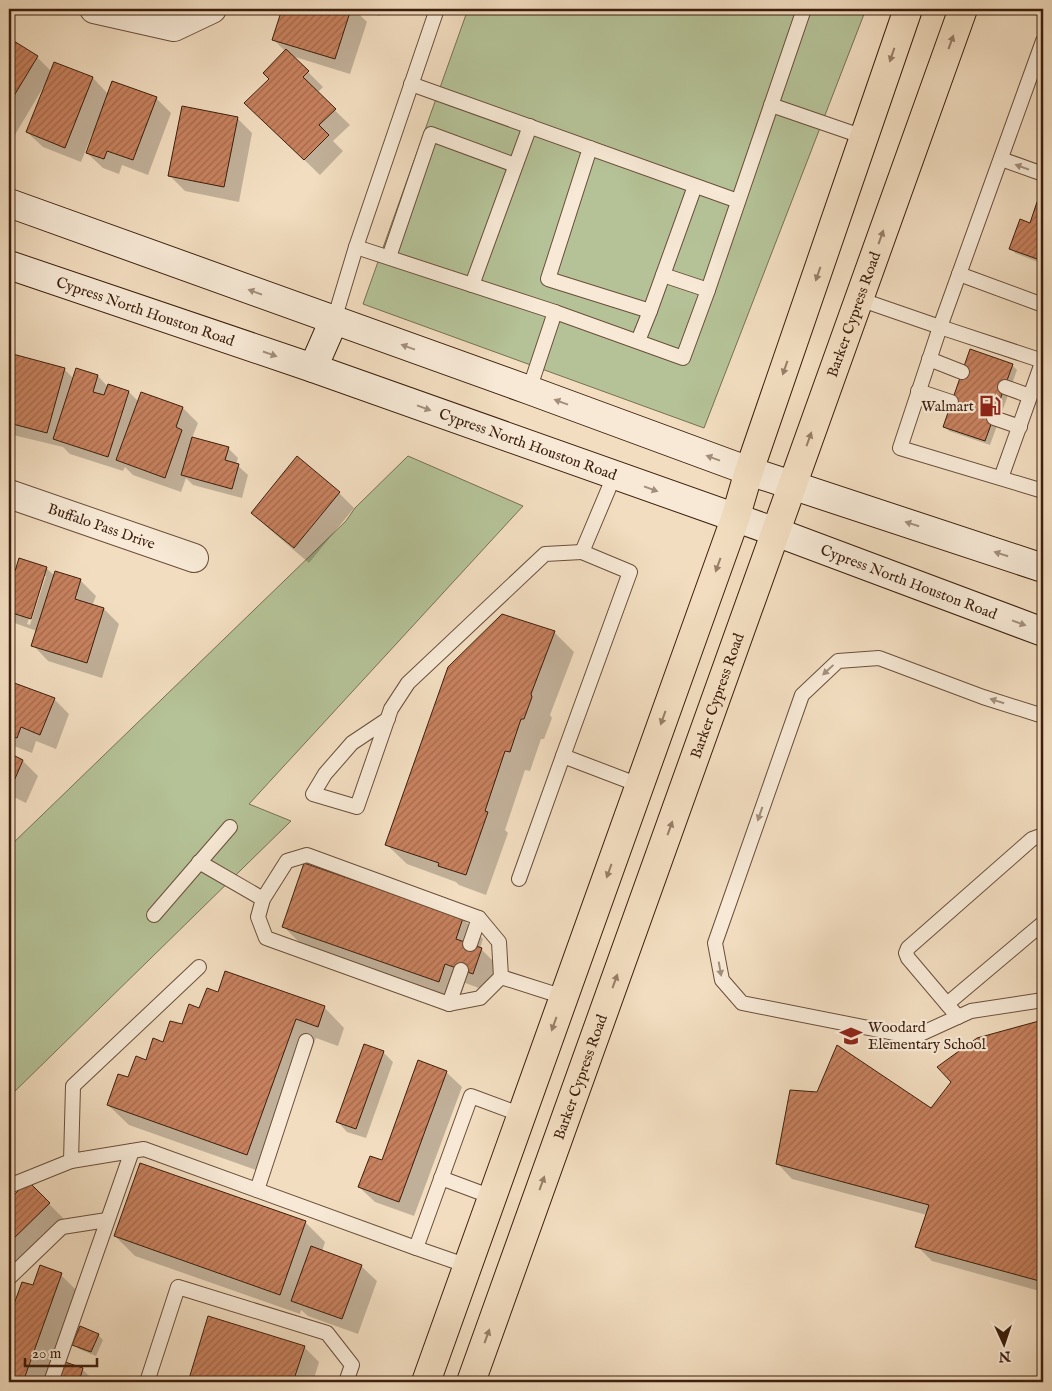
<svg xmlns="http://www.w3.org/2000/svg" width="1052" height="1391" font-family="'IM FELL English',serif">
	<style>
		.green { fill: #b5c297; stroke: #787052 }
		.shadow { fill: #0003; fill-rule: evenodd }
		.building { fill: url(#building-hatch); stroke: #3c1f0d }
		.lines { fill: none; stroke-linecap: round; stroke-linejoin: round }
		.service-casing { stroke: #6a4e3a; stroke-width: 16 }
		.minor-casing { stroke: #6a4e3a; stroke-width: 30 }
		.secondary-casing { stroke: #3c1f0d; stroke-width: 30 }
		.primary-casing { stroke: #3c1f0d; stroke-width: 30 }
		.service { stroke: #f7e9d6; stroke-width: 14 }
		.minor { stroke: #f7e9d6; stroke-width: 28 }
		.secondary { stroke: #f7e9d6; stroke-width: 28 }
		.primary { stroke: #f2ddc0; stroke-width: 28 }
		.oneway { fill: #977e66 }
		.oneway2 { fill: #a38e7c }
		.labels { text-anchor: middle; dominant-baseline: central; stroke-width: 4.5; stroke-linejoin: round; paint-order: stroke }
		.street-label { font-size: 15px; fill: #3c1f0d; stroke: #f7e9d6 }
		.poi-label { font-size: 15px; fill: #3c1f0d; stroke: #f7e9d6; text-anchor: end }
	</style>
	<defs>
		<pattern id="building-hatch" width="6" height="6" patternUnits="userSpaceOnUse" patternTransform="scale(1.25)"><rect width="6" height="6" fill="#c7815e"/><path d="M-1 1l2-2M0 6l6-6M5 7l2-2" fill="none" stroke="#a3694c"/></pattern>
	</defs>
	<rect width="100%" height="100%" fill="#f2ddc0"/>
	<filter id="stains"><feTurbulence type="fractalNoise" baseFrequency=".004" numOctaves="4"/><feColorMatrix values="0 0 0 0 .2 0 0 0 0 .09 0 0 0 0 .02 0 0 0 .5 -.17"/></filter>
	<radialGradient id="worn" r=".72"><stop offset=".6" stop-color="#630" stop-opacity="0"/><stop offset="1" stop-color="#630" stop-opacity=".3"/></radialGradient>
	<g class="green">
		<polygon points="468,9 866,9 704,428 363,304"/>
		<polygon points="408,456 523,506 249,804 291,821 9,1097 9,847 346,521 355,508"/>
	</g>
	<g class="shadow">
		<polygon points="284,9 354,9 367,22 350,74 292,56 323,87 317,93 350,125 333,141 343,151 320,175 261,118 270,79 285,51 274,40"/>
		<polygon points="359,9 382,9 380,16"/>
		<polygon points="9,40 37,57 51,71 54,64 93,78 109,95 156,98 171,113 148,175 122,165 119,174 103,168 87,153 94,135 92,134 81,162 43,147 27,132 45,87 44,86 13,138 9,135"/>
		<polygon points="237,118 252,133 239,202 185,191 170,176"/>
		<polygon points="1038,204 1043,206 1043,264 1015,253 1011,248 1030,225"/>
		<polygon points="10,354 64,369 74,379 77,370 98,376 108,387 129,392 138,401 183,408 198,423 192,438 228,448 238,458 236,464 248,475 242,498 193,485 186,478 181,492 133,475 125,467 123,471 70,454 63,447 9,434 9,359"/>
		<polygon points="1012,365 1017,370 990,445 949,431 944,426"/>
		<polygon points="339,493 354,508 309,563 268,528 253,513"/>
		<path d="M46 568 55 576 80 580 96 596 92 606 104 609 119 624 102 678 48 661 33 645 37 631 9 621V571L16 573ZM43 576H46L30 625 27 624Z"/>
		<polygon points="554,632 574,652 550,715 552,718 544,739 541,739 530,771 525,770 505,830 508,833 486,895 459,885 456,882 407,864 386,844"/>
		<polygon points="9,682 54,699 69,714 56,749 36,741 32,753 9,744"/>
		<polygon points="9,754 23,761 38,776 26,803 12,796 9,803"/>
		<polygon points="463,919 483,939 480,948 501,969 493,993 465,983 459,1001 304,947 284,927"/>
		<polygon points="218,993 324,1007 344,1028 338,1046 316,1038 267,1174 129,1125 108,1105 129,1079 164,1044"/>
		<polygon points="1039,1023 1043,1023 1043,1292 932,1261 917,1246 927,1215 792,1179 777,1163 932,1110"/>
		<polygon points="383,1052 393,1062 366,1138 347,1132 337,1121"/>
		<polygon points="446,1072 462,1087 414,1216 375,1202 359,1187 383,1162"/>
		<polygon points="28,1183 69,1224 9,1283 9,1201"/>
		<polygon points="305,1222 325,1242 322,1252 361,1266 377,1281 358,1334 308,1316 301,1310 300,1314 135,1256 115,1236"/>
		<polygon points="61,1275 81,1295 50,1382 9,1382 9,1303 15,1305"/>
		<polygon points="209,1317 304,1347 319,1362 313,1382 189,1382"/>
		<polygon points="98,1335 103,1340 96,1356 79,1349 74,1344"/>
		<polygon points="83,1370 95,1382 57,1382"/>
	</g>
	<g class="building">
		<polygon points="282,9 351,9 335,59 272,40"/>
		<polygon points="9,38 38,56 9,104"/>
		<polygon points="286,49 309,71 303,77 336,109 319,125 329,135 304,160 244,103 269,79 263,73"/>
		<polygon points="54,62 93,77 65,148 26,132"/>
		<polygon points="112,81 157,97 133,160 107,151 104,159 86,153"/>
		<polygon points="182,106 238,117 224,187 168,176"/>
		<polygon points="1037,202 1043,205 1043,261 1009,249 1020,219 1030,223"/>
		<polygon points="970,349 1013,364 985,441 943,427"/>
		<polygon points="9,353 65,368 47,433 9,423"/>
		<polygon points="76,368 98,375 93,392 104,395 108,384 129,391 108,457 53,439"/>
		<polygon points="141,392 183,407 176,427 182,430 165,478 116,460"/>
		<polygon points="192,437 229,447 225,460 239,464 232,489 181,475"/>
		<polygon points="297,456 340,492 294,548 251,513"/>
		<polygon points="19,558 47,567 31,619 9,612 9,570 15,571"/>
		<polygon points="55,571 81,579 75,599 104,608 87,663 31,646"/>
		<polygon points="502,614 555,631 531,694 532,697 524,719 521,719 510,752 505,751 485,811 488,812 466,875 438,866 439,863 385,845 448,667"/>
		<polygon points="9,681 55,698 40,735 21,727 17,738 9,735"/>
		<polygon points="9,753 23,760 11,788 9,787"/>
		<polygon points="304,863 463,918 456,939 482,948 473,974 445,964 439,982 282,927"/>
		<polygon points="225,971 325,1006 318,1027 296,1019 247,1155 107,1105 118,1074 128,1077 136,1056 146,1060 153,1038 163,1042 170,1021 182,1024 189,1004 199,1008 207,988 218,992"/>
		<polygon points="1039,1021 1043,1022 1043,1282 915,1247 929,1205 776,1164 790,1090 817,1092 837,1045 931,1108 951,1082 937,1067 977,1038"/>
		<polygon points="364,1044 384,1051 356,1129 336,1122"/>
		<polygon points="418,1060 447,1071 399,1202 358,1187 370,1156 382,1160"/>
		<polygon points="140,1163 306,1221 280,1295 114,1236"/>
		<polygon points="28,1181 50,1203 9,1243 9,1200"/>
		<polygon points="311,1246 362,1265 342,1319 291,1301"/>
		<polygon points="40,1265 62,1273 23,1382 9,1382 9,1302 14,1304 22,1282 33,1285"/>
		<polygon points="208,1316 305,1346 293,1382 188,1382"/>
		<polygon points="80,1326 99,1334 91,1352 72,1345"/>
		<polygon points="62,1361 83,1368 79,1382 55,1382"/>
	</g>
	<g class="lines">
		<g class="service-casing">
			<g id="service">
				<polyline points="411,84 738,201"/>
				<polyline points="771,105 864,137"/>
				<polyline points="590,148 548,279 650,311"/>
				<polyline points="1001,159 1043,174"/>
				<polyline points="356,247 555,312 683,358 708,290 804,9"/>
				<polyline points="389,257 431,134 515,165"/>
				<polyline points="959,274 1043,305"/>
				<polyline points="663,275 708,290"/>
				<polyline points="472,285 530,126"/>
				<polyline points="859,299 940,327 1043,41"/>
				<polyline points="334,320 356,247 437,9"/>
				<polyline points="638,341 650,311 695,186"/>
				<polyline points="929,359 962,372"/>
				<polyline points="1043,361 940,327 900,448 1043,491"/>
				<polyline points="1005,387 1030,396"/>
				<polyline points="529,390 555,312"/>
				<polyline points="918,391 951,402"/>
				<polyline points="994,418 1020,427"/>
				<polyline points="614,476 582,552 630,572 563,756 639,785"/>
				<polyline points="1001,478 1043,360"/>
				<polyline points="1043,716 983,697 879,658 838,661 802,695 715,943 722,980 742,1003 914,1037 971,1011 1043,1000"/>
				<polyline points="388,719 352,743 325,774 313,794 357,807 391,709 408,683 545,554 582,552"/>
				<polyline points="199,862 263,899"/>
				<polyline points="519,879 563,756"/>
				<polyline points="154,915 230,827"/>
				<polyline points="470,944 479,918"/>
				<polyline points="501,977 499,942 479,918 307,855 287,861 263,899 258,917 266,938 449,1004 480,998 501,977 564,997"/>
				<polyline points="449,1004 461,970"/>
				<polyline points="947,1004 1043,923"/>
				<polyline points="958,1017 908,958 906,953 908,948 1032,839 1043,835"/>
				<polyline points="71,1161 73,1086 199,967"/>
				<polyline points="441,1178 492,1197"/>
				<polyline points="9,1186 71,1161 144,1149 416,1248"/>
				<polyline points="257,1190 306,1041"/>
				<polyline points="468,1266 416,1248 471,1096 522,1115"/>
				<polyline points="9,1278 62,1227 107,1220"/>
				<polyline points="51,1382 132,1151"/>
				<polyline points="147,1382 178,1287 327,1333 352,1365 346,1382"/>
			</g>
		</g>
		<g class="minor-casing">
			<g id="minor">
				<polyline points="94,9 174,27 212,9"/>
				<path id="s1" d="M9 494 194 558"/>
			</g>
		</g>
		<g class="secondary-casing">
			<g id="secondary">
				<polyline points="9,203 529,390 749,471 1043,568"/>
				<path id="s2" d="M9 265 313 368 776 532 1043 632"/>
				<polyline points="313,368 334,320"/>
			</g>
		</g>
		<g class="primary-casing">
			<g id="primary">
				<polyline points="426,1382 735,519 749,471 908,9"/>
				<path id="s3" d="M471 1382 963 9"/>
			</g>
		</g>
		<use href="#service" class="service"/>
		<use href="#minor" class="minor"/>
		<use href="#secondary" class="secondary"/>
		<use href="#primary" class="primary"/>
	</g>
	<defs><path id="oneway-solid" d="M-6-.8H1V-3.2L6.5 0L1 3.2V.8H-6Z" transform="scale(1.25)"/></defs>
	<g class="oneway">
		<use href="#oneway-solid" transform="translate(951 42) rotate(-70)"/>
		<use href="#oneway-solid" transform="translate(892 55) rotate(109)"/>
		<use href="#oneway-solid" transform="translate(881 237) rotate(-70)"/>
		<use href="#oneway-solid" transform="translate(818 274) rotate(109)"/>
		<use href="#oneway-solid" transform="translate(785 368) rotate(109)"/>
		<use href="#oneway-solid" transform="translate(809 439) rotate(-70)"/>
		<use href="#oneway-solid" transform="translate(718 565) rotate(110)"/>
		<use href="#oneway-solid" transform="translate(663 718) rotate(110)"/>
		<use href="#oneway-solid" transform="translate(670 828) rotate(-70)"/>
		<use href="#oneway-solid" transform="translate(609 871) rotate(110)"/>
		<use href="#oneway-solid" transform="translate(615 981) rotate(-70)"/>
		<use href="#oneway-solid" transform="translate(554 1024) rotate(110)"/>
		<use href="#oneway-solid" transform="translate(542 1183) rotate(-70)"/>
		<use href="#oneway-solid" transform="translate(487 1336) rotate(-70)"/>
	</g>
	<g class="oneway2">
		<use href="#oneway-solid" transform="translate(1022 167) rotate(-160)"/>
		<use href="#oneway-solid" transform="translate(255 292) rotate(-160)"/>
		<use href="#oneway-solid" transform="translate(408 347) rotate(-160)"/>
		<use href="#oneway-solid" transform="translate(270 354) rotate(19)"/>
		<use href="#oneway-solid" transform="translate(561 402) rotate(-160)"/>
		<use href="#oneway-solid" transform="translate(424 408) rotate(20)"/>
		<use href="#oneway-solid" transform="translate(713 458) rotate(-160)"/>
		<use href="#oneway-solid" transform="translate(651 489) rotate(20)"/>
		<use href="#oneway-solid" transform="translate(912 524) rotate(-162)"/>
		<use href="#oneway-solid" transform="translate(1001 554) rotate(-162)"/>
		<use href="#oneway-solid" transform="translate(1019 623) rotate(20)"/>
		<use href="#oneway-solid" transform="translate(828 670) rotate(137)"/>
		<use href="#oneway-solid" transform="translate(997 701) rotate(-162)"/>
		<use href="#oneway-solid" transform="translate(760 814) rotate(109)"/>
		<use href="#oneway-solid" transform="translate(720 969) rotate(80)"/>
	</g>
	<defs>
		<g id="fuel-bare" transform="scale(1.725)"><path d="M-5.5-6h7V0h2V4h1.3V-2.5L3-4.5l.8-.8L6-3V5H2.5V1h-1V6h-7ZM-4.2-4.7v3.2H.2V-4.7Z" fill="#8f2418" stroke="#f7e9d6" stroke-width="2.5" paint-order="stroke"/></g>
		<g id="school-bare" transform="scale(1.725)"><path d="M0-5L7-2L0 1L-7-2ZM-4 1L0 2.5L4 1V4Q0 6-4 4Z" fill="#8f2418" stroke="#f7e9d6" stroke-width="2.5" paint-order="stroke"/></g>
	</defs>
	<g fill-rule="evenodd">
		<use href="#fuel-bare" x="990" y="406"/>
		<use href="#school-bare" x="851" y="1036"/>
	</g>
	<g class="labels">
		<g class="street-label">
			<text stroke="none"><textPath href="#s2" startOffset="144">Cypress North Houston Road</textPath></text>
			<text stroke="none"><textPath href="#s3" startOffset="1134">Barker Cypress Road</textPath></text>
			<text stroke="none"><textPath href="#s2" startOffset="549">Cypress North Houston Road</textPath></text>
			<text stroke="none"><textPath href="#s1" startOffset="98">Buffalo Pass Drive</textPath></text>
			<text stroke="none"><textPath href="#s2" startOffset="954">Cypress North Houston Road</textPath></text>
			<text stroke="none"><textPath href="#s3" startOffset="729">Barker Cypress Road</textPath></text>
			<text stroke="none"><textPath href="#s3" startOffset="324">Barker Cypress Road</textPath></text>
		</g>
		<g class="poi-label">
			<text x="974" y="406">Walmart</text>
			<text x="868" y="1027" text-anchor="start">Woodard<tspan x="868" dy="17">Elementary School</tspan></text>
		</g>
	</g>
	<rect width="1052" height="1391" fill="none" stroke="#f2ddc0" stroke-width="30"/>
	<rect x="10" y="10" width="1032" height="1371" fill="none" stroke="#3c1f0d" stroke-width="2.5"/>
	<rect x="15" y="15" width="1022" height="1361" fill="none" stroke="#3c1f0d"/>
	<g transform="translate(1004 1344) rotate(177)" stroke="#f7e9d6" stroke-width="4" paint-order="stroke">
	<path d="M0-4L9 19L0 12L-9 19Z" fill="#3c1f0d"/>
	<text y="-8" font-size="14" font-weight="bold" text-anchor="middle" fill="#3c1f0d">N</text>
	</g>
	<path d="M25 1358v8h72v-8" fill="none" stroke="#3c1f0d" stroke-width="2.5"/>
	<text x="32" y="1358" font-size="15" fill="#3c1f0d" stroke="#f7e9d6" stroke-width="4" paint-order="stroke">20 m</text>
	<rect width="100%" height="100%" filter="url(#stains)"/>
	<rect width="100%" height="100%" fill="url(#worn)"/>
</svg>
